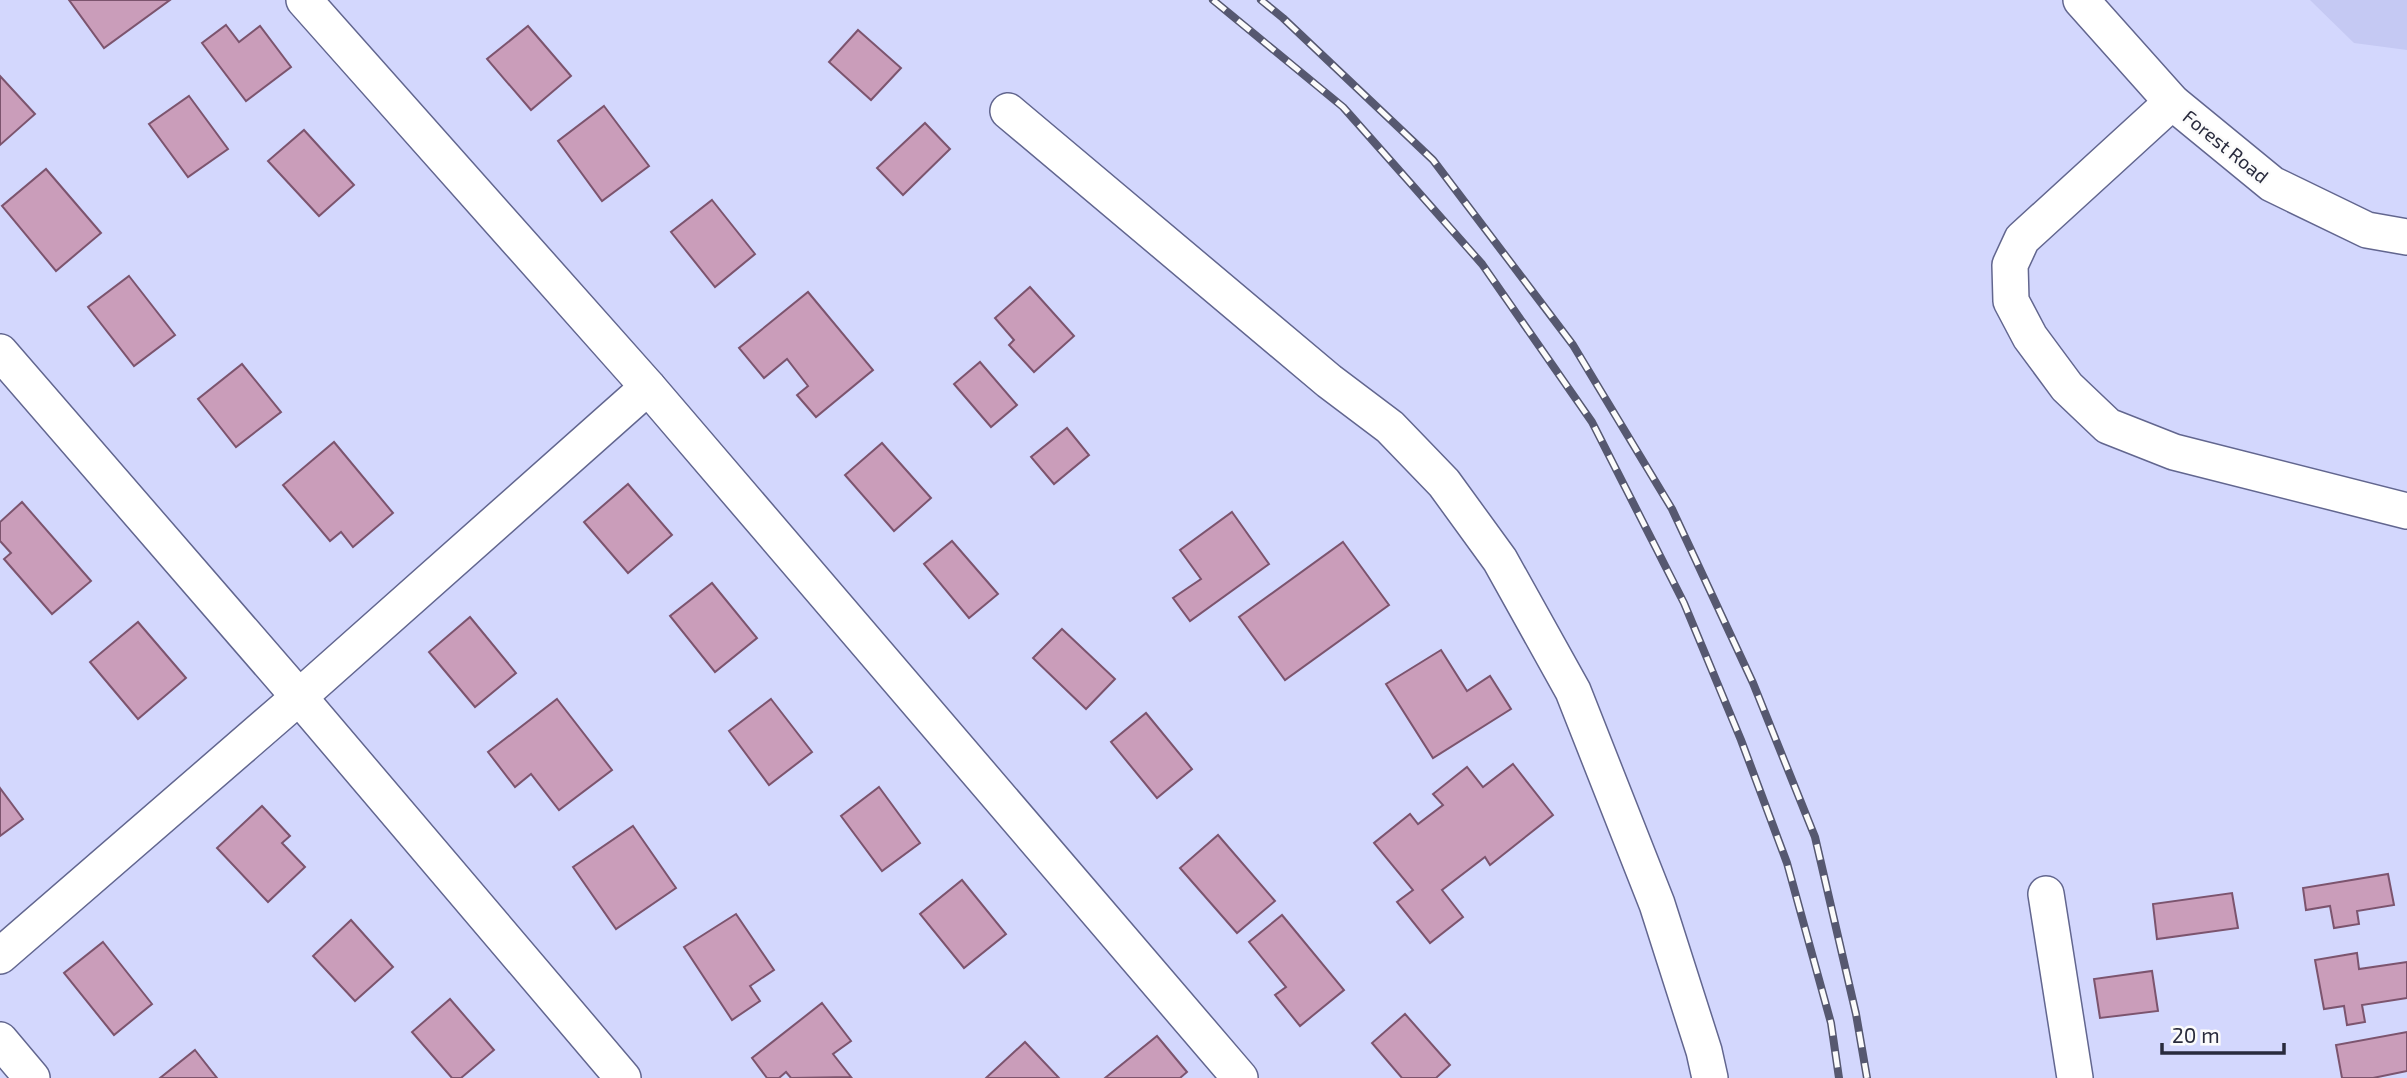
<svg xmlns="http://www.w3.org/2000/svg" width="2407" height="1078" font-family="'Exo 2',sans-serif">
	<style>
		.built { fill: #c5c9f3 }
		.building { fill: #ca9dba; stroke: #7c546e; stroke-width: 2 }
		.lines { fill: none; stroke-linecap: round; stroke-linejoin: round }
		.minor-casing { stroke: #62668f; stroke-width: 38 }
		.minor { stroke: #fff; stroke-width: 35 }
		.rail-casing { stroke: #565870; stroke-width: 8 }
		.rail { stroke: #fbfbfb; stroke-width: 5; stroke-dasharray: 16; stroke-linecap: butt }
		.labels { text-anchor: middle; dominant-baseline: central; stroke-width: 5; stroke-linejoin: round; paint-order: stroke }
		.street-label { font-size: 19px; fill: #292b3d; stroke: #fbfbfb }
	</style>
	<rect width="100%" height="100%" fill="#d3d7fd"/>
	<polygon class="built" points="2310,0 2407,0 2407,50 2354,43"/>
	<g class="building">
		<polygon points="69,0 170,0 104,48"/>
		<polygon points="226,25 239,42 260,26 291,67 246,101 202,43"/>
		<polygon points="528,26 571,76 531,110 487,59"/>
		<polygon points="858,30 901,68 871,100 829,62"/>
		<polygon points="0,76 35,114 0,145"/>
		<polygon points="189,96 228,149 188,177 149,124"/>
		<polygon points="604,106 649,166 602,201 558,141"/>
		<polygon points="925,123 950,149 903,195 877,168"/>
		<polygon points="304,130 354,185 319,216 268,161"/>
		<polygon points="46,169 101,233 56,271 2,206"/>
		<polygon points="712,200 755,254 715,287 671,232"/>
		<polygon points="129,276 175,335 134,366 88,307"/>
		<polygon points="1030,287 1074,336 1034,372 1009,345 1014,340 995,318"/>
		<polygon points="808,292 873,370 816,417 797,395 808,386 787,359 764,378 739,348"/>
		<polygon points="980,362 1017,405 991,427 954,384"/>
		<polygon points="242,364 281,412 236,447 198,399"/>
		<polygon points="1067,428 1089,455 1054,484 1031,457"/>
		<polygon points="334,442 393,513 353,547 341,532 330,541 283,485"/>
		<polygon points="882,443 931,498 894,531 845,475"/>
		<polygon points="628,484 672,535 628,573 584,522"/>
		<polygon points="22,502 91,581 52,614 4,559 11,553 0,541 0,522"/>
		<polygon points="1232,512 1269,564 1190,621 1173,598 1201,579 1180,550"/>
		<polygon points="952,541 998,594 969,618 924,564"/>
		<polygon points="1343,542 1389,605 1285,680 1239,617"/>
		<polygon points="712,583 757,638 715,672 670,616"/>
		<polygon points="470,617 516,673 475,707 429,652"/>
		<polygon points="138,622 186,678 138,719 90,662"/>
		<polygon points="1062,629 1115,679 1086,709 1033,658"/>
		<polygon points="1441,650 1467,691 1490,676 1511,709 1433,758 1386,684"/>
		<polygon points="557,699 612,770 559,810 531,774 515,787 488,752"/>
		<polygon points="771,699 812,752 769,785 729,731"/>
		<polygon points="1146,713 1192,769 1157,798 1111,742"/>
		<polygon points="1513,764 1553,815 1490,865 1485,857 1442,890 1463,917 1430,943 1397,902 1413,890 1374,843 1410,814 1418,824 1443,805 1433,794 1467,767 1483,787"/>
		<polygon points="879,787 920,843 882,871 841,816"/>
		<polygon points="0,788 23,819 0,836"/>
		<polygon points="262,806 290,836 282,843 305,867 268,902 217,848"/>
		<polygon points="633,826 676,888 616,929 573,867"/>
		<polygon points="1218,835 1275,901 1237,933 1180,868"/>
		<polygon points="2388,874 2394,905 2357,911 2359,924 2334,928 2330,906 2306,910 2303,888"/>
		<polygon points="962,880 1006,934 964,968 920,914"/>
		<polygon points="2232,893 2238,928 2157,939 2153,904"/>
		<polygon points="736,914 774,970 750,986 760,1001 732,1020 684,947"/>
		<polygon points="1282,915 1344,990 1300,1026 1275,995 1286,987 1249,942"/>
		<polygon points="351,920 393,967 355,1001 313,956"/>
		<polygon points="103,942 152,1004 114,1035 64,973"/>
		<polygon points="2357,953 2359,969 2407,962 2407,998 2362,1005 2365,1022 2347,1025 2344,1006 2324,1009 2315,960"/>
		<polygon points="2152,971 2158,1011 2100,1018 2094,979"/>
		<polygon points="450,999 494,1050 461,1078 452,1078 412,1032"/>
		<polygon points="822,1003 851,1041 833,1054 851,1077 791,1078 786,1072 779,1078 767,1078 752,1058"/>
		<polygon points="1405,1014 1450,1065 1436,1078 1402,1078 1372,1043"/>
		<polygon points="2407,1032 2407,1071 2373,1078 2342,1078 2336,1045"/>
		<polygon points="1157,1036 1187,1072 1180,1078 1105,1078"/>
		<polygon points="1025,1042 1059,1078 986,1078"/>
		<polygon points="195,1050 217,1078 160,1078"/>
	</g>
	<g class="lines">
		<g class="minor-casing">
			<g id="minor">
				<polyline points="304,0 648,387 1240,1078"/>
				<polyline points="2081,0 2172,102 2272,184 2367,230 2407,237"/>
				<polyline points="2172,102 2022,239 2010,265 2011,301 2030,337 2067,387 2108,426 2174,452 2407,511"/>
				<polyline points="1008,111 1329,381 1390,427 1444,483 1500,560 1573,691 1657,904 1704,1051 1710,1078"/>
				<polyline points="0,352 299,697 623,1078"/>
				<polyline points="2046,894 2075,1078"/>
				<polyline points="0,956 299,697 648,387"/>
				<polyline points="0,1040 32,1078"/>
			</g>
		</g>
		<use href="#minor" class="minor"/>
		<g class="rail-casing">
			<g id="rail">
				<polyline points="1213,0 1343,107 1482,264 1592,422 1684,603 1741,740 1787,863 1831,1023 1839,1078"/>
				<polyline points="1261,0 1283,18 1433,160 1573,345 1672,509 1753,683 1815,837 1856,1014 1867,1078"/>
			</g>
		</g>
		<use href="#rail" class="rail"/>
	</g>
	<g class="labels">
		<g class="street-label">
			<text transform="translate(2226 146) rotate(39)">Forest Road</text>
		</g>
	</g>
	<path d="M2162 1043v10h122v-10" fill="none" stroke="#292b3d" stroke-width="3.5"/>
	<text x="2172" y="1043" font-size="21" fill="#292b3d" stroke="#fbfbfb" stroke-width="5" paint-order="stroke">20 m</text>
</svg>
